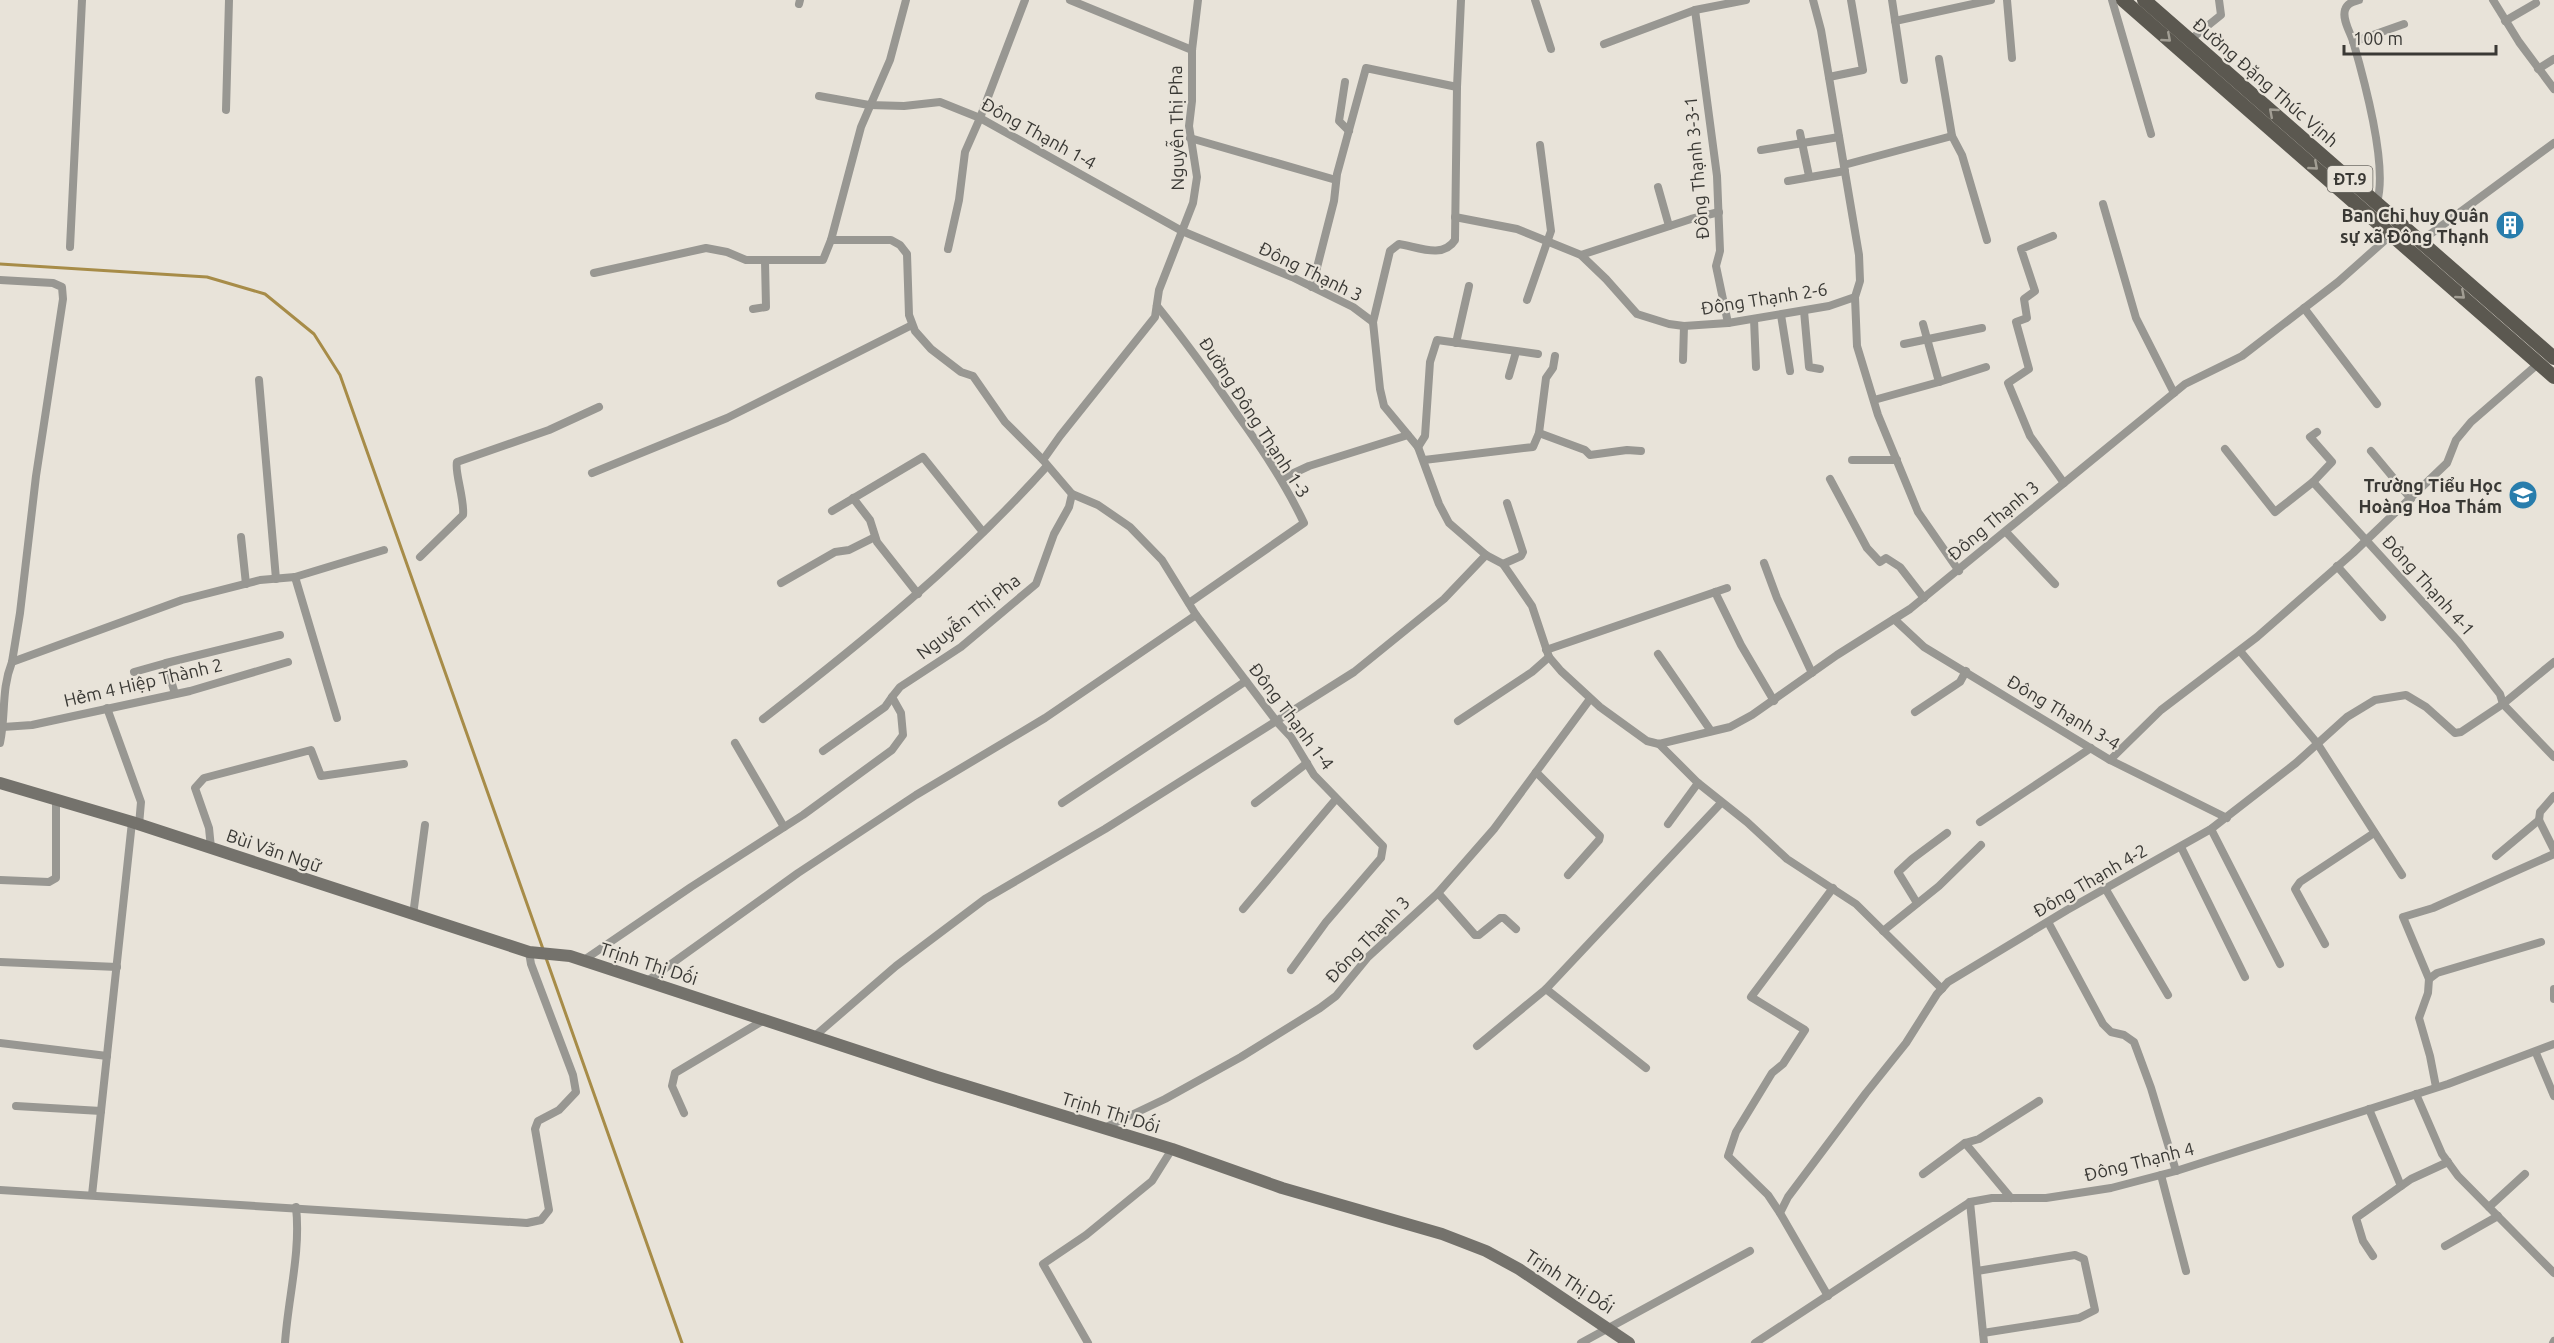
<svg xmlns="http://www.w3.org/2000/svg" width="2554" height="1343" font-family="Ubuntu,sans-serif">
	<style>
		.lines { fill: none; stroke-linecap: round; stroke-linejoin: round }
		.stream { stroke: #a78c48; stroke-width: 3 }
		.minor { stroke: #989792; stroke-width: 8 }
		.secondary { stroke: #74726c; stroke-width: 12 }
		.primary { stroke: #5b5850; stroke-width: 14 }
		.oneway { stroke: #a29e94 }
		.labels { text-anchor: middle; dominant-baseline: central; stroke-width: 4.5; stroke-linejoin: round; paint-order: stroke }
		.shield { fill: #e8e3d9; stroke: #6e6c66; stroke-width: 1.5 }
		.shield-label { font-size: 16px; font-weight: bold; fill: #3a3935 }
		.street-label { font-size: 18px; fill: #3a3935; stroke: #e8e3d9 }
		.poi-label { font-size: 18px; font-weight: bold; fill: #3a3935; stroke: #e8e3d9; text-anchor: end }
	</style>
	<rect width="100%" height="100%" fill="#e8e3d9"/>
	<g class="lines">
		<g class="stream">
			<polyline points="0,264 207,277 265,294 314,334 340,375 543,949"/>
			<polyline points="546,958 682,1343"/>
		</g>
		<g class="minor">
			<polyline points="906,0 890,60 861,127 831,240 891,240 900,245 907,254 909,315 915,331 931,349 961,372 973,376 1005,422 1043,460"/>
			<polyline points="1070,0 1192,50"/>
			<polyline points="1535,0 1551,49"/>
			<polyline points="1892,0 1904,80"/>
			<polyline points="2007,0 2012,58"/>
			<polyline points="2112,0 2151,134"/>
			<path d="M2359 0C2353 2 2347 3 2345 10 2342 19 2350 32 2353 41 2364 79 2388 166 2377 202"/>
			<polyline points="2493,0 2519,42 2554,89"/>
			<polyline points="799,4 800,0"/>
			<polyline points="1695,10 1717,176 1720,251 1716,266 1728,323"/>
			<polyline points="1895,21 1991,0"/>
			<polyline points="2505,21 2536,3"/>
			<polyline points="2190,40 2221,15 2219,0"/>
			<polyline points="2353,42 2404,24"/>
			<polyline points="1604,44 1695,10 1746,0"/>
			<polyline points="1939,59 1952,136"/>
			<polyline points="2538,69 2554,59"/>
			<polyline points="1829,77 1863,70 1851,0"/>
			<polyline points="1345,82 1339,121 1349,131"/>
			<polyline points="819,96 869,105 904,106 940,102 980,118 1182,231 1292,277 1353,307 1373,322 1380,389 1384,406 1418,447 1439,504 1449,523 1486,555 1503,564 1532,606 1549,657 1561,671 1600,707 1647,741 1659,744 1730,727 1752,715 1837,655 1910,609 2185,384 2242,356 2338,282 2392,234"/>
			<polyline points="226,110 229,0"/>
			<polyline points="1800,133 1809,176"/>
			<polyline points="1190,138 1336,180"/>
			<polyline points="1761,150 1839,137"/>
			<polyline points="1844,165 1952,136 1962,155 1987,240"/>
			<polyline points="1788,181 1845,171"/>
			<polyline points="1658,187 1669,226"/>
			<polyline points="2103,204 2136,318 2174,393"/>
			<polyline points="1455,217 1517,229 1581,255 1606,279 1637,314 1669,324 1684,326 1728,323 1829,306 1855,297 1860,281 1859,255 1821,30 1813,0"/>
			<polyline points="2053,236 2021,249 2035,291 2024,299 2027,318 2016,322 2029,369 2008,383 2030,436 2064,483"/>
			<polyline points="2421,241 2554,143"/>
			<polyline points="70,247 82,0"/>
			<polyline points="948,249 959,200 965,152 980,118 1025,0"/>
			<polyline points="1581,255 1691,219 1719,212"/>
			<polyline points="594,273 706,248 727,252 746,260 823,260 831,240"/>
			<polyline points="0,280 53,283 62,287 63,299 36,476 20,613 12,662"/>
			<polyline points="1312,287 1334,201 1337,174 1366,68 1457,87"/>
			<polyline points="1855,297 1857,346 1878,415 1918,512 1959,571"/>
			<polyline points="1527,300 1551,231 1540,145"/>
			<path d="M1157 306C1186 342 1212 378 1239 417 1263 450 1286 485 1304 523L1189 603"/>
			<polyline points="2304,308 2377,404"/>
			<polyline points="753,309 766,307 765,261"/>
			<polyline points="1804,311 1809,367 1820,369"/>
			<polyline points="1781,315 1790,371"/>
			<polyline points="1754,319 1756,367"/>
			<path d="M1373 322 1390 251 1399 244C1418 247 1443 259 1455 240L1457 87 1461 0"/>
			<polyline points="1923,324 1939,382"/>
			<polyline points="1456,343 1469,286"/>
			<polyline points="1904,344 1982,328"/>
			<polyline points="1683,360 1684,326"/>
			<polyline points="1509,376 1516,352"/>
			<polyline points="259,380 276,579"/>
			<polyline points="1874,400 1939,382 1986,367"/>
			<polyline points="1539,433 1585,450 1590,455 1627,450 1641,451"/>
			<polyline points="1418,447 1425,436 1430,362 1437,340 1538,354"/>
			<polyline points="2225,449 2275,512 2313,482 2458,641 2500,694 2503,704 2554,757"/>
			<polyline points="2371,451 2411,499"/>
			<polyline points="1424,460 1533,447 1539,433 1546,378 1553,368 1555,356"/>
			<polyline points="1852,460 1897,460"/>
			<polyline points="592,473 727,418 912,325"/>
			<polyline points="1281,479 1309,466 1408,435"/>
			<polyline points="1830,479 1867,548 1880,562 1886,558 1900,567 1924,598"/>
			<polyline points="2313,482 2332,462 2310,437 2317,432"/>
			<polyline points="1072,494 1098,505 1130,527 1162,560 1196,615 1277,722 1291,737 1314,775 1383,846 1381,858 1326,922 1291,970"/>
			<polyline points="853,498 870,520 877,542 918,594"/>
			<polyline points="832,511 923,457 983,532"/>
			<polyline points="2006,532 2055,584"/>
			<polyline points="241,537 246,584"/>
			<path d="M420 557 463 515C465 501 454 470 457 462L549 430 599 407"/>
			<polyline points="1764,563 1777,598 1812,673"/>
			<polyline points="1503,564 1521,556 1523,552 1507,503"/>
			<polyline points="2337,566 2382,617"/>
			<polyline points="295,577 337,718"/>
			<polyline points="781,583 835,552 849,550 875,537"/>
			<polyline points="1715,592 1741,645 1774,701"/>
			<polyline points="1894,619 1924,647 2110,760 2227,818"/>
			<polyline points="1546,650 1727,588"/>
			<polyline points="2240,651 2317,743 2402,875"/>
			<polyline points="1658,654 1711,731"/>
			<polyline points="134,672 166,663"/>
			<polyline points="175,694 166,663 280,635"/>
			<polyline points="107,708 141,802 139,825"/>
			<polyline points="1915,712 1960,682 1966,671"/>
			<path d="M763 719C864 641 962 561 1047 466"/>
			<polyline points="1458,721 1532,672 1549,657"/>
			<polyline points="3,727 32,725 190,691 288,662"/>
			<path d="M0 743C6 714 1 690 12 662L182 600 260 580 295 577 384 550"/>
			<polyline points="735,743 784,827"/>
			<polyline points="1659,744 1698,783 1747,822 1787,859 1856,904 1942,989"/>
			<polyline points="823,751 885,707 892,697"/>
			<polyline points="2110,760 2161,710 2257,637 2353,553 2447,463 2456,440 2471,422 2539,363"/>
			<polyline points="1536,772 1600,836 1599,840 1568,875"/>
			<polyline points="2554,796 2540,812 2539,820 2554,850"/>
			<polyline points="1062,803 1246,681"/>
			<polyline points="1255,803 1307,763"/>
			<polyline points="1980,822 2091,748"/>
			<polyline points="1668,824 1698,783"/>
			<polyline points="2211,829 2280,964"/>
			<polyline points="2181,847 2245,977"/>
			<polyline points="211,848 209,828 195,788 204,778 311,750 321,776 404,764"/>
			<polyline points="2496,856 2539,820"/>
			<polyline points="0,880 49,882 56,878 56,799"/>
			<polyline points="2105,888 2168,995"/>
			<polyline points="1438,893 1475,935 1479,935 1500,918 1504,918 1516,929"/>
			<polyline points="1917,903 1898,872 1912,859 1947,833"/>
			<polyline points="1243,909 1336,799"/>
			<polyline points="413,915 425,825"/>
			<polyline points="2048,922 2103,1024 2111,1032 2124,1035 2134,1042 2151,1088 2176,1171"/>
			<polyline points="1883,931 1939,886 1981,845"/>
			<polyline points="2325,944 2295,889 2300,882 2374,833"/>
			<polyline points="584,960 691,887 803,815 892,750 903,735 901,713 892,697 900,687 961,647 1036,584 1054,534 1069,507 1072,494 1043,460 1060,436 1155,317 1159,290 1193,203 1197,177 1189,126 1192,101 1192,50 1198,0"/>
			<polyline points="0,962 117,967"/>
			<polyline points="2429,979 2403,917 2433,908 2554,854"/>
			<polyline points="646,982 798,873 916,795 1045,718 1196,615"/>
			<polyline points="1546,989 1646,1068"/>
			<polyline points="2554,989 2554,999"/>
			<polyline points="816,1035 896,966 985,899 1105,829 1354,672 1444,599 1486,555"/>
			<polyline points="0,1043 107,1056"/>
			<polyline points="1477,1046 1546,989 1721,803"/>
			<polyline points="2536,1053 2554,1096"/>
			<polyline points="2436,1087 2430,1056 2419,1018 2428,993 2429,979 2437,973 2541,942"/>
			<polyline points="2416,1094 2442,1154 2458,1176 2554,1273"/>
			<polyline points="16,1106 101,1111"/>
			<polyline points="2369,1109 2401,1186"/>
			<polyline points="684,1113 672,1086 675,1073 764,1020"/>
			<polyline points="1104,1128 1165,1099 1241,1057 1320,1008 1336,996 1368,957 1438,893 1494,829 1590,699"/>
			<polyline points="1965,1143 2011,1198"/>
			<polyline points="1923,1174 1965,1143 1979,1139 2039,1101"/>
			<polyline points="2161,1175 2186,1271"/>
			<polyline points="0,1190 527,1223 541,1220 549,1210 535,1129 538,1121 559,1110 576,1092 573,1075 531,964 529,952"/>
			<polyline points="92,1195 132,822"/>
			<polyline points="1970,1202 1984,1343"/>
			<polyline points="2489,1207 2525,1174"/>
			<polyline points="1780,1213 1768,1195 1728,1156 1736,1132 1772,1073 1783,1064 1805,1030 1751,997 1833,888"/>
			<polyline points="2445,1246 2498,1216"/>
			<polyline points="2373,1256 2363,1241 2356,1218 2411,1179 2448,1162"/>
			<polyline points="1977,1271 2075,1255 2084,1259 2095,1310 2079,1318 1983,1333"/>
			<polyline points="1828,1296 1780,1213 1788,1197 1866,1093 1906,1043 1937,994 1948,982 2067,910 2211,829 2296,763 2347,717 2375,700 2406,695 2426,707 2455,733 2461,732 2503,704 2554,662"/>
			<path d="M285 1343C288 1298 301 1252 296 1207"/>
			<polyline points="1088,1343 1043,1264 1086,1235 1152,1181 1172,1149"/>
			<polyline points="1581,1343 1750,1251"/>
			<polyline points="1755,1343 1970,1202 1992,1198 2046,1198 2111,1188 2176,1171 2448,1084 2554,1044"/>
			<polyline points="2553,1343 2554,1341"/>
		</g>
		<polyline class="secondary" points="0,783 132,822 529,952 570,956 937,1077 1172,1149 1282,1188 1442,1234 1486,1251 1519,1269 1629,1343"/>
		<g class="primary">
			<polyline points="2123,0 2554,377"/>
			<polyline points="2144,0 2554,358"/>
		</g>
	</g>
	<defs><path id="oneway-chevron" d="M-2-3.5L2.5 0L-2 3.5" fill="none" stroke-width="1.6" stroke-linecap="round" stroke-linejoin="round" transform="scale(1.5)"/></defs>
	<g class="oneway">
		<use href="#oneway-chevron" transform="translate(2167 38) rotate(41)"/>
		<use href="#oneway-chevron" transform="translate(2273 112) rotate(-139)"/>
		<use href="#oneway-chevron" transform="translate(2314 166) rotate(41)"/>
		<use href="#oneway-chevron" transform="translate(2461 295) rotate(41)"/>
	</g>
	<defs>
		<g id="building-disc" transform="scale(1.5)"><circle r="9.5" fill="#287dac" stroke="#e8e3d9"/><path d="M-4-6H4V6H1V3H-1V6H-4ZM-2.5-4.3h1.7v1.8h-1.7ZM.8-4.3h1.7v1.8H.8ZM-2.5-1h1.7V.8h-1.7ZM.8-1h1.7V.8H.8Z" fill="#fff"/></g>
		<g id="school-disc" transform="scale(1.5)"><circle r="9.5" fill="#287dac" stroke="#e8e3d9"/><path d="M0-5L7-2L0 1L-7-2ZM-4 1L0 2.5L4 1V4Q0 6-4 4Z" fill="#fff"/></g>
	</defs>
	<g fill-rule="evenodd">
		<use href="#building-disc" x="2510" y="225"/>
		<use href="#school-disc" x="2523" y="495"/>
	</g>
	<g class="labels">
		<rect class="shield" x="2327.5" y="166" width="45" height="26" rx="4.5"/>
		<g class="shield-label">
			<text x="2350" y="179">ĐT.9</text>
		</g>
		<g class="street-label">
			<text transform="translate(2266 82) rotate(41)">Đường Đặng Thúc Vịnh</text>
			<text transform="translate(1176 128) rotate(-91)">Nguyễn Thị Pha</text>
			<text transform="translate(1039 133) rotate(29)">Đông Thạnh 1-4</text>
			<text transform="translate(1696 168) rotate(-95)">Đông Thạnh 3-3-1</text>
			<text transform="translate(1311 271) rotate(26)">Đông Thạnh 3</text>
			<text transform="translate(1764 298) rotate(-9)">Đông Thạnh 2-6</text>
			<text transform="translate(1255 417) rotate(57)">Đường Đông Thạnh 1-3</text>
			<text transform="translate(1993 520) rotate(-40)">Đông Thạnh 3</text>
			<text transform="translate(2429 585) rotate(48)">Đông Thạnh 4-1</text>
			<text transform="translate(968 616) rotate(-38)">Nguyễn Thị Pha</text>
			<text transform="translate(143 682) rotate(-13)">Hẻm 4 Hiệp Thành 2</text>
			<text transform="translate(2064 712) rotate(31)">Đông Thạnh 3-4</text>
			<text transform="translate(1292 716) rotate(53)">Đông Thạnh 1-4</text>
			<text transform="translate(274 850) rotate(19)">Bùi Văn Ngữ</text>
			<text transform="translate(2090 880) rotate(-30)">Đông Thạnh 4-2</text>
			<text transform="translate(1367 939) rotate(-46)">Đông Thạnh 3</text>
			<text transform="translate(649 963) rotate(18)">Trịnh Thị Dối</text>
			<text transform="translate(1111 1112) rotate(17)">Trịnh Thị Dối</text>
			<text transform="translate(2139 1161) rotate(-14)">Đông Thạnh 4</text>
			<text transform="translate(1570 1281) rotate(33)">Trịnh Thị Dối</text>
		</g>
		<g class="poi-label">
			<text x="2489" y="215">Ban Chỉ huy Quân<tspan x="2489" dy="21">sự xã Đông Thạnh</tspan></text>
			<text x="2502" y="485">Trường Tiểu Học<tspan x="2502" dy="21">Hoàng Hoa Thám</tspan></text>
		</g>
	</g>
	<path d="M2344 45v9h152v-9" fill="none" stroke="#3a3935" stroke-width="3"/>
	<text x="2353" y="45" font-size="18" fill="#3a3935" stroke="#e8e3d9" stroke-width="4.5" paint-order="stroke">100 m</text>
</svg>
